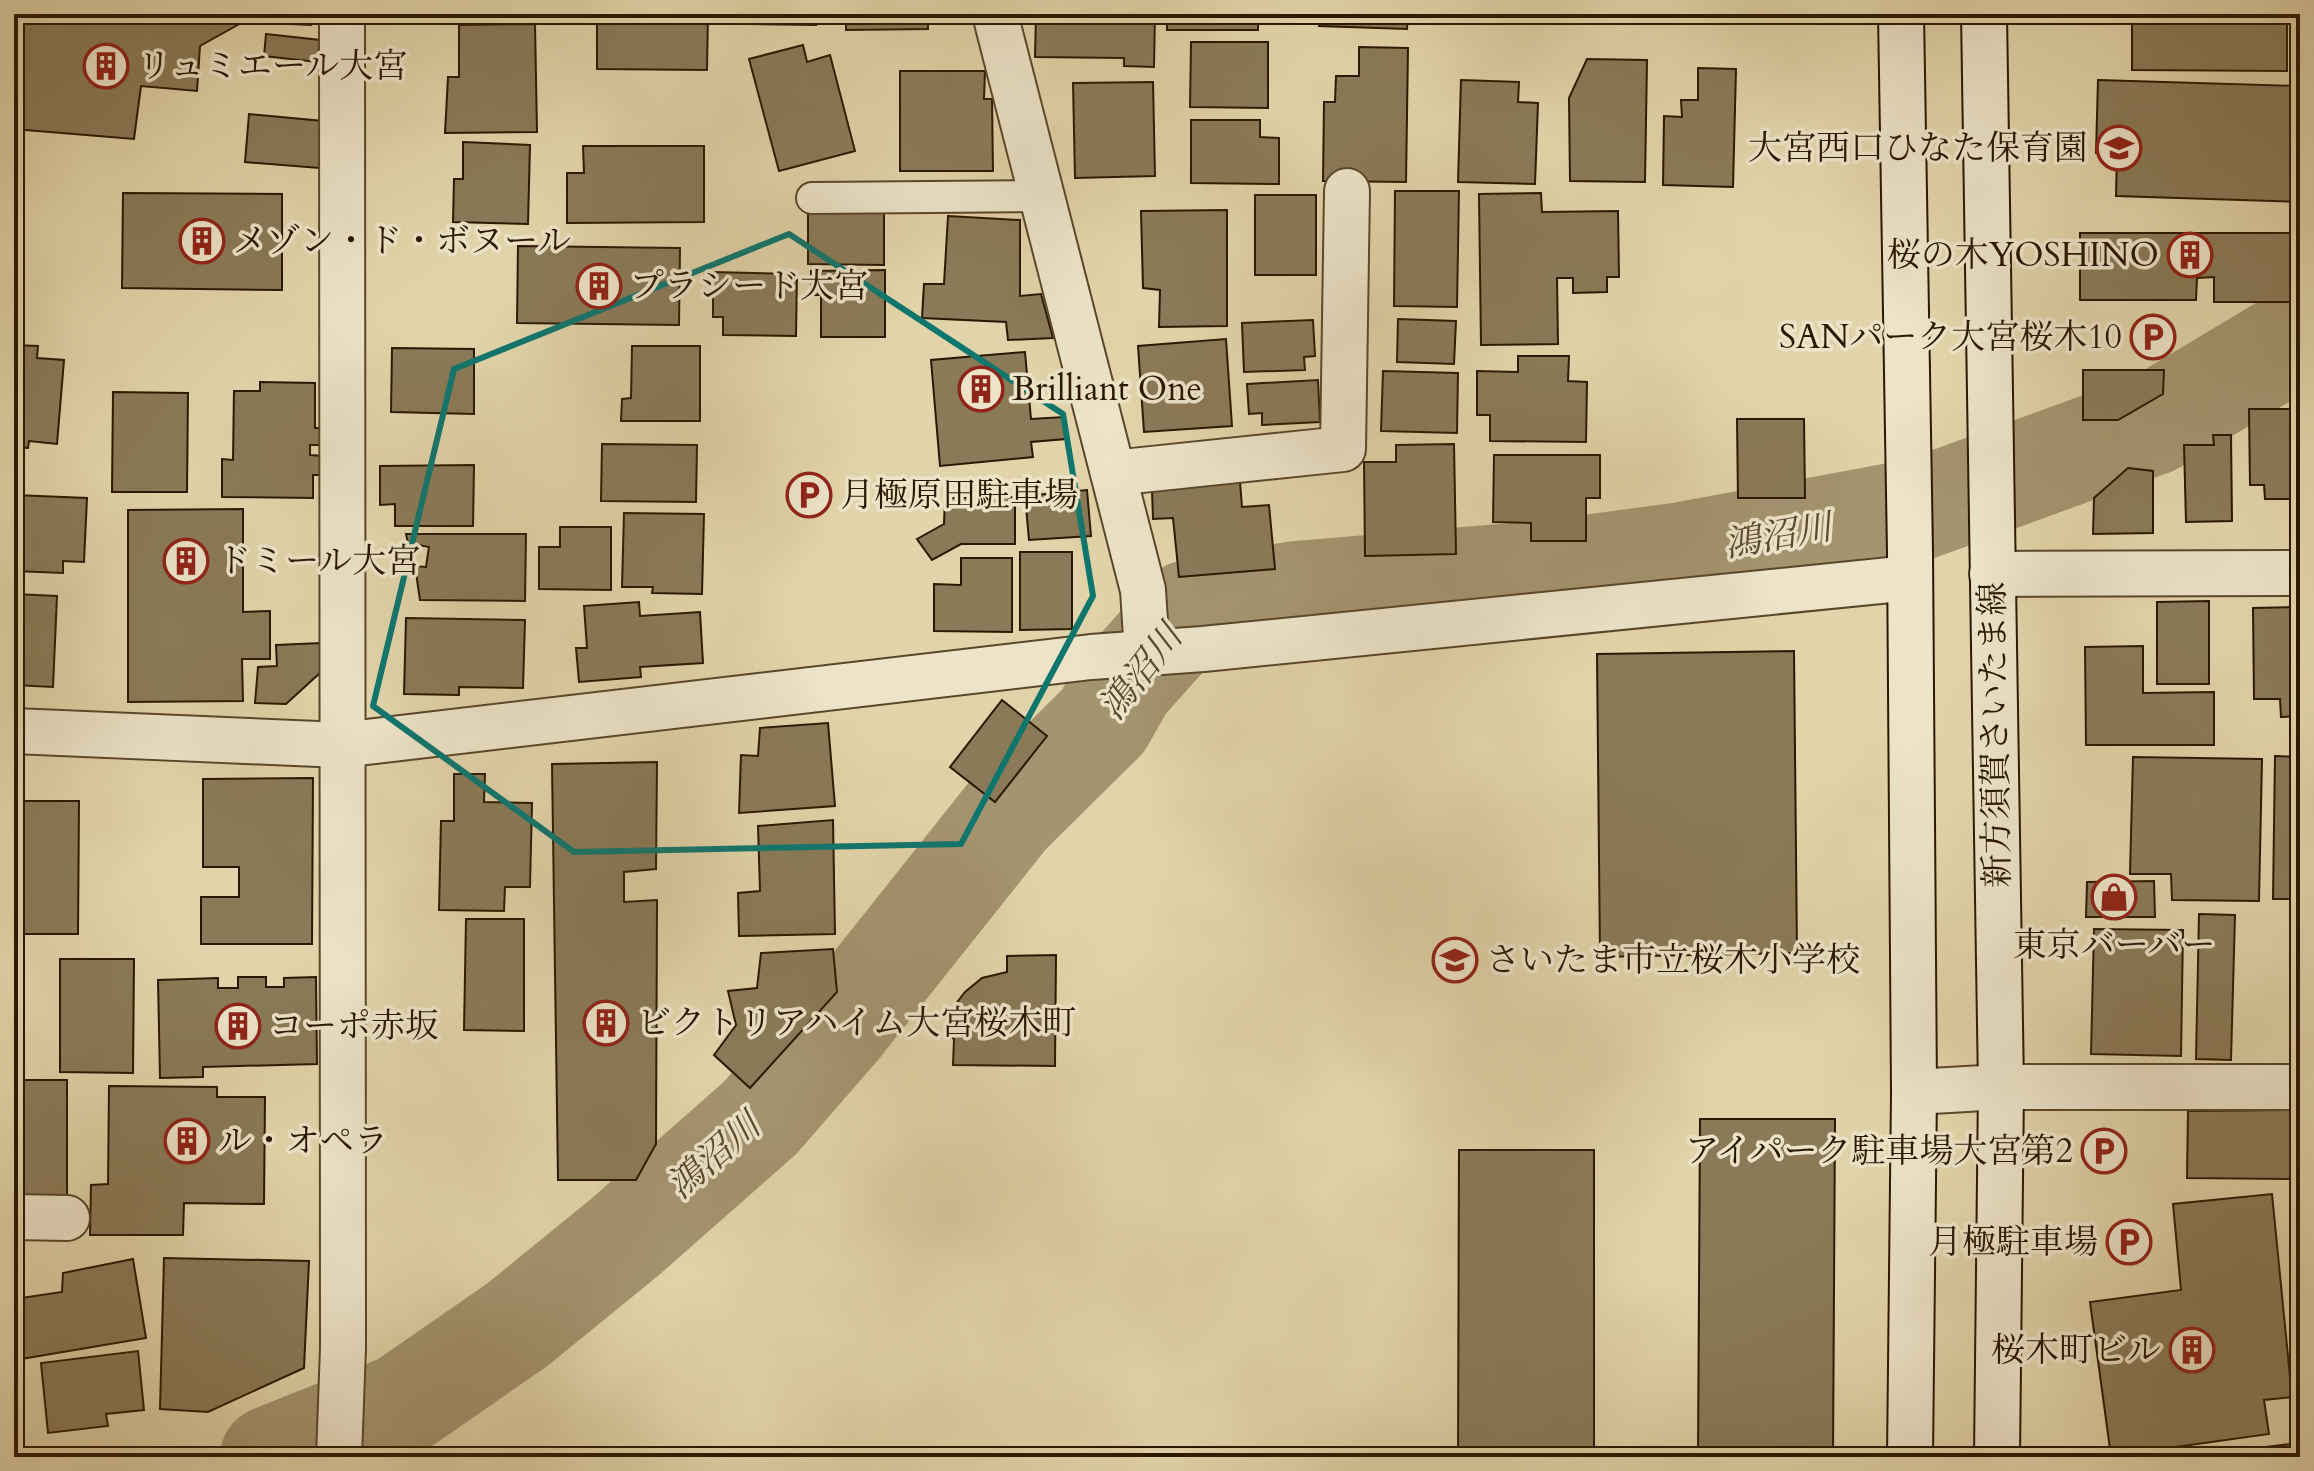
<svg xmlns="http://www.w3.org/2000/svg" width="2314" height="1471" font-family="Cardo,'Noto Serif JP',serif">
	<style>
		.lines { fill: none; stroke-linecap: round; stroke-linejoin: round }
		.river { stroke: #a49470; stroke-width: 102 }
		.building { fill: #8a7a58; stroke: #2b1800; stroke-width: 2 }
		.service-casing { stroke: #59472a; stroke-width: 34 }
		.minor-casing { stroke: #59472a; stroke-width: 48 }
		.secondary-casing { stroke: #2b1800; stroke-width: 48 }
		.service { stroke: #ece3c8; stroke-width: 30 }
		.minor { stroke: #ece3c8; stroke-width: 44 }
		.secondary { stroke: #ece3c8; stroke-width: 44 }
		.marked { fill: none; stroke: #0f766e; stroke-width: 6; stroke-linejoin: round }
		.labels { text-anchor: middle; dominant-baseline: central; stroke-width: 7; stroke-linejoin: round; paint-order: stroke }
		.poi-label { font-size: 34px; fill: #2b1800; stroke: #ece3c8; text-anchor: start }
		.street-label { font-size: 34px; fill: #2b1800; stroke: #ece3c8 }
		.water-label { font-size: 36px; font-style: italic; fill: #5b4a2d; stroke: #ece3c8 }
	</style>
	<rect width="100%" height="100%" fill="#e2d4aa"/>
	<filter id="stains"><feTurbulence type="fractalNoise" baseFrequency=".0025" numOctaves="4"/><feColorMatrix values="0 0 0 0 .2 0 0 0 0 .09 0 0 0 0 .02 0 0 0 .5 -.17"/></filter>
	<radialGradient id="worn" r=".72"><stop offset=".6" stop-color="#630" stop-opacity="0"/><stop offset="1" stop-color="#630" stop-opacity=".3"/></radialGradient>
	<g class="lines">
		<polyline class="river" points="271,1457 403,1404 517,1325 625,1237 760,1118 840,1026 1008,815 1103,721 1124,684 1189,611 1296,592 1549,571 1683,553 1920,509 2153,424 2300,336"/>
	</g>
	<g class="building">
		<polygon points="14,14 311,14 311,25 243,22 200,46 197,91 141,86 134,139 14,129"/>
		<polygon points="597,14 708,14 707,70 597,69"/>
		<polygon points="749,14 816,14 816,25 749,24"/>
		<polygon points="846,14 928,14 928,29 846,30"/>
		<polygon points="1036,14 1155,14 1154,67 1124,66 1124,58 1035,57"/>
		<rect x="1167" y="14" width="91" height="16"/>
		<polygon points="1320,14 1408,14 1407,29 1319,26"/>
		<polygon points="2132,14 2287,14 2287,71 2132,70"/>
		<polygon points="535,24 537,132 445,133 448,77 459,77 459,25"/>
		<polygon points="266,34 320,40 317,62 264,56"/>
		<polygon points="1191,42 1268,42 1268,108 1190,107"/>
		<polygon points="803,45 807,62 830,55 855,151 779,171 749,59"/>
		<polygon points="1359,47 1408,48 1406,182 1323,181 1324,102 1335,102 1336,76 1359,76"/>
		<polygon points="1587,59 1647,60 1645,182 1570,181 1569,98"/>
		<polygon points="1698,68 1736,69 1733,187 1663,185 1664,116 1682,117 1681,100 1698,100"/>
		<polygon points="900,71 985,71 984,99 992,99 993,171 900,171"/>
		<polygon points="1461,80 1519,82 1518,102 1538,103 1535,184 1458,182"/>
		<polygon points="2098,80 2300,86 2300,202 2116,196 2117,154 2096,153"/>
		<polygon points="1153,82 1155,176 1075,178 1073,83"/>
		<polygon points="249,114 323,121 319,168 245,162"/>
		<polygon points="1191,120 1260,120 1260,137 1279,138 1279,184 1191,183"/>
		<polygon points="463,142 530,145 528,224 453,222 454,179 463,179"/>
		<polygon points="583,146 704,146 704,222 567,223 567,173 584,173"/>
		<polygon points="1395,191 1459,191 1457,307 1394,306"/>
		<polygon points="123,193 282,194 282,290 122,288"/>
		<polygon points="1541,193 1542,212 1618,211 1619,277 1607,277 1607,292 1573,293 1573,278 1557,278 1558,344 1481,345 1479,194"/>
		<rect x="1255" y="195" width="61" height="80"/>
		<polygon points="1227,210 1227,326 1159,327 1160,290 1143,288 1141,211"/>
		<polygon points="808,212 884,213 884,265 808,264"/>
		<polygon points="948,216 1020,220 1020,296 1041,294 1053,338 1008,340 1006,322 922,318 924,284 944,284"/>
		<polygon points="2080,233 2300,233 2300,302 2214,302 2214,277 2197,278 2196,300 2080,300"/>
		<polygon points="518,246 680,248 679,325 517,323"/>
		<polygon points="885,270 885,337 821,337 821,295 811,295 811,271"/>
		<polygon points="713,272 797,274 796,336 723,335 723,317 713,317"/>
		<polygon points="1398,319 1456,321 1454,364 1397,362"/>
		<polygon points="1313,320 1315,356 1304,357 1305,370 1244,372 1242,323"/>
		<polygon points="1226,339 1232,426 1144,432 1138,346"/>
		<polygon points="14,345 38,346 37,358 64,360 57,444 29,441 28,448 14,447"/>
		<polygon points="632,346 700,346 700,421 621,421 622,399 631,398"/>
		<polygon points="392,348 474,349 474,414 391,412"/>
		<polygon points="1025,352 1031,419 1064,417 1066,439 1031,442 1033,457 940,466 931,360"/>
		<polygon points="1518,356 1569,356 1568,381 1587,382 1586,442 1490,441 1490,415 1477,415 1477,371 1518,372"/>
		<polygon points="2083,370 2164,370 2163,394 2118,420 2083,420"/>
		<polygon points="1383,371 1458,373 1457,433 1381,431"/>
		<polygon points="1318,380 1320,422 1262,425 1262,413 1249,414 1247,384"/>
		<polygon points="260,382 315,383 315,428 322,428 322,445 310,445 310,455 323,456 323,475 313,475 313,498 222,497 222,459 233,460 234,391 260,391"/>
		<polygon points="2290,389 2300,389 2300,499 2265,499 2264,485 2250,485 2249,409 2290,409"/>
		<polygon points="113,392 188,393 187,492 112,492"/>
		<polygon points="1737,419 1804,419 1805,498 1738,498"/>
		<polygon points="2213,435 2231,435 2232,521 2186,522 2184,445 2214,445"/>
		<polygon points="602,444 697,445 696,502 601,501"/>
		<polygon points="1454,444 1456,554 1365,556 1364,462 1396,462 1396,445"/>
		<polygon points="1494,455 1600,455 1600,498 1586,498 1586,541 1531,541 1531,523 1493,522"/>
		<polygon points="474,465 473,526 395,526 395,504 380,505 380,466"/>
		<polygon points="2128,468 2153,471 2153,533 2093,534 2094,498"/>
		<polygon points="1240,482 1242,507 1269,505 1275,569 1179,577 1173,518 1153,519 1152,490"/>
		<polygon points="1087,490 1091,536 1029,540 1025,496"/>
		<polygon points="14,495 87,498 84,562 63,561 63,573 14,571"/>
		<polygon points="1015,497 1015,544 961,544 932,560 917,539 944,524 945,498"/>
		<polygon points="243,509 243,612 270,611 270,659 242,659 243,701 128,702 128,510"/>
		<polygon points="624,513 704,514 702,594 652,593 653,587 622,587"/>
		<polygon points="560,527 611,527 611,590 539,589 539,547 560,547"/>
		<polygon points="406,534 526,534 525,601 420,600 415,566 426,567 429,547 408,543"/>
		<polygon points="1020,552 1072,552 1072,629 1020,630"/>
		<polygon points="961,558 1012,558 1012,632 934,631 934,584 961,585"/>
		<polygon points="14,594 57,596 53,687 14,685"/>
		<polygon points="2209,601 2209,684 2157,684 2157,602"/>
		<polygon points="639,602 640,616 700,612 703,663 640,667 641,677 579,682 576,648 587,648 584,606"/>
		<polygon points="2300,607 2300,716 2281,717 2280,699 2254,699 2253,608"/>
		<polygon points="406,618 525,620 523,688 459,687 459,695 404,694"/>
		<polygon points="321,643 321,672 286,704 255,703 258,667 277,666 276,645"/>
		<polygon points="2143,646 2143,693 2214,692 2214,745 2086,745 2085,647"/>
		<polygon points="1794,651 1797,953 1600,957 1597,654"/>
		<polygon points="1002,700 1047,736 995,802 950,767"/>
		<polygon points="828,723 835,806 739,813 741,755 758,756 760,728"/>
		<polygon points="2275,756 2300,757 2300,899 2273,899"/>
		<polygon points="2133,757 2262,759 2259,901 2172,900 2171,874 2130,874"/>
		<polygon points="657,762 656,869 624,872 624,902 657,900 656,1144 636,1180 558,1180 552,764"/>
		<polygon points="454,774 485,774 484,802 532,803 530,887 505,887 504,911 439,910 441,821 454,821"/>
		<polygon points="313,778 312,944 201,944 201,897 239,897 239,867 203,867 203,779"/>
		<polygon points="14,801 79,801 78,934 14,934"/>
		<polygon points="833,820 835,934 739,936 738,893 760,891 758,826"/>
		<polygon points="2154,881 2155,917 2086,917 2087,882"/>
		<polygon points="2199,914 2235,915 2231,1060 2196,1059"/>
		<polygon points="466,919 524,919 524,1031 464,1030"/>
		<polygon points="2094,929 2183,930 2181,1056 2091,1054"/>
		<polygon points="833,949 837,992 750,1088 714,1055 736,1025 728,991 757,988 761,953"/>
		<polygon points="1056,955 1055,1066 953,1065 954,1039 945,1032 952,1009 965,992 982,978 1007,972 1007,956"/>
		<polygon points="60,959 134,959 133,1073 60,1072"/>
		<polygon points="238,977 266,977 266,987 284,987 284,978 316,977 317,1064 203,1067 203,1077 160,1078 158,980 218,978 218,988 238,988"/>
		<rect x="14" y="1080" width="53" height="116"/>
		<polygon points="109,1086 217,1087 217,1097 265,1097 264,1204 184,1203 183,1235 90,1235 91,1185 108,1184"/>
		<polygon points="2290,1110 2290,1179 2187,1178 2188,1111"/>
		<polygon points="1700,1119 1835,1119 1833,1457 1698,1457"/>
		<polygon points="1459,1150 1594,1150 1594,1457 1458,1457"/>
		<polygon points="2272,1194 2292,1397 2264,1400 2269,1434 2111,1456 2090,1302 2181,1290 2173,1204"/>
		<polygon points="164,1258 309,1261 304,1368 208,1412 160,1409"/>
		<polygon points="133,1259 146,1338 21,1359 14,1326 14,1299 62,1292 63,1273"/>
		<polygon points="138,1351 144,1410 106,1414 108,1426 48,1433 41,1363"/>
		<polygon points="2291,1444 2292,1457 2185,1457"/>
	</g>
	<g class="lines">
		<g class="service-casing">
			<polyline id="service" points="812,198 1042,196"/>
		</g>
		<g class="minor-casing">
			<g id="minor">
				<polyline points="995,14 1143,590 1147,653"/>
				<polyline points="1113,473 1343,449 1347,191"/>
				<polyline points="1992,574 2300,573"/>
				<polyline points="14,731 341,745 1091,657 1203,649 1910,578"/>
				<polyline points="1914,1092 2001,1087 2300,1087"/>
				<polyline points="14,1217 67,1218"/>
				<polyline points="339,1457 343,1348 342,14"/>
			</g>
		</g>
		<g class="secondary-casing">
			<g id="secondary">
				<polyline points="1901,14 1910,552 1914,1092 1910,1457"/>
				<polyline points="1984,14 2001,1087 1997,1457"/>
			</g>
		</g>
		<use href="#service" class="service"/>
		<use href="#minor" class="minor"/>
		<use href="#secondary" class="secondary"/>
	</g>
	<path class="marked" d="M789 234 1063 414 1093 596 961 844 574 852 373 706 454 369Z"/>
	<defs>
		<g id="building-ring" transform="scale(2.3)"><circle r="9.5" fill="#ece3c8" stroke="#8f2418" stroke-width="1.5"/><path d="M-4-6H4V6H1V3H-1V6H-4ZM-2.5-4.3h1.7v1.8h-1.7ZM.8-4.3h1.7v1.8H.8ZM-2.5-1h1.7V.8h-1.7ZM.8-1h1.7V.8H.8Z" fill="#8f2418"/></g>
		<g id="school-ring" transform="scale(2.3)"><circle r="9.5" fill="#ece3c8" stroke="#8f2418" stroke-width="1.5"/><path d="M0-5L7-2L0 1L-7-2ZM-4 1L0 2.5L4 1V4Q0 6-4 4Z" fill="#8f2418"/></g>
		<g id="parking-ring" transform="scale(2.3)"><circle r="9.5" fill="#ece3c8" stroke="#8f2418" stroke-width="1.5"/><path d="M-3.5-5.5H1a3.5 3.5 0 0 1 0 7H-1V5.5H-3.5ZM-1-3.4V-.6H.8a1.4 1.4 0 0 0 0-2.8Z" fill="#8f2418"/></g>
		<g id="shop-ring" transform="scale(2.3)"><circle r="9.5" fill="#ece3c8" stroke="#8f2418" stroke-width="1.5"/><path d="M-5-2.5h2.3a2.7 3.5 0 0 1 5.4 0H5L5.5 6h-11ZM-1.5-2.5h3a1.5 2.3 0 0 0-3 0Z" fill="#8f2418"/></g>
	</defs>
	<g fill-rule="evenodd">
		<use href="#building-ring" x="106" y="66"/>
		<use href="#school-ring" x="2119" y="148"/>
		<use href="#building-ring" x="202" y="241"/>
		<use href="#building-ring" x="2190" y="255"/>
		<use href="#building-ring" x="599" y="286"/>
		<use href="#parking-ring" x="2153" y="337"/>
		<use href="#building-ring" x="981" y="389"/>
		<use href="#parking-ring" x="809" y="495"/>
		<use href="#building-ring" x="186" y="561"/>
		<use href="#shop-ring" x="2114" y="897"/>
		<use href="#school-ring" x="1455" y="960"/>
		<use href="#building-ring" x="606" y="1023"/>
		<use href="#building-ring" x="238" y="1026"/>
		<use href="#building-ring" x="187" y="1141"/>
		<use href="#parking-ring" x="2104" y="1151"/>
		<use href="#parking-ring" x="2129" y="1242"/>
		<use href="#building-ring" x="2192" y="1350"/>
	</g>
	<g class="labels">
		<g class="poi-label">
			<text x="137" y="66">リュミエール大宮</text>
			<text x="2088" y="148" text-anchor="end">大宮西口ひなた保育園</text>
			<text x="233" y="241">メゾン・ド・ボヌール</text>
			<text x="2159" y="255" text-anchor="end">桜の木YOSHINO</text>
			<text x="630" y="286">プラシード大宮</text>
			<text x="2122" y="337" text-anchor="end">SANパーク大宮桜木10</text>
			<text x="1012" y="389">Brilliant One</text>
			<text x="840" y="495">月極原田駐車場</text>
			<text x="217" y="561">ドミール大宮</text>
			<text x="2114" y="945" text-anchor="middle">東京バーバー</text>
			<text x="1486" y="960">さいたま市立桜木小学校</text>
			<text x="637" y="1023">ビクトリアハイム大宮桜木町</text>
			<text x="269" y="1026">コーポ赤坂</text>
			<text x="218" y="1141">ル・オペラ</text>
			<text x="2073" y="1151" text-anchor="end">アイパーク駐車場大宮第2</text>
			<text x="2098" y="1242" text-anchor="end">月極駐車場</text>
			<text x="2161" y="1350" text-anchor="end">桜木町ビル</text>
		</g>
		<g class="street-label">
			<text transform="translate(1995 735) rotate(-91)">新方須賀さいたま線</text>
		</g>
		<g class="water-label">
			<text transform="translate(1778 536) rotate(-10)">鴻沼川</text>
			<text transform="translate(1141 672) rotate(-52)">鴻沼川</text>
			<text transform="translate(714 1156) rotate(-41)">鴻沼川</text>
		</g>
	</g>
	<rect width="2314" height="1471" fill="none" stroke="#e2d4aa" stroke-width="48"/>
	<rect x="16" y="16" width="2282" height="1439" fill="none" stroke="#2b1800" stroke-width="4"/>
	<rect x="24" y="24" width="2266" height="1423" fill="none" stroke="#2b1800" stroke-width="2"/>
	<rect width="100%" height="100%" filter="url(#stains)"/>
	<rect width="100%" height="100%" fill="url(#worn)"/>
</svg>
